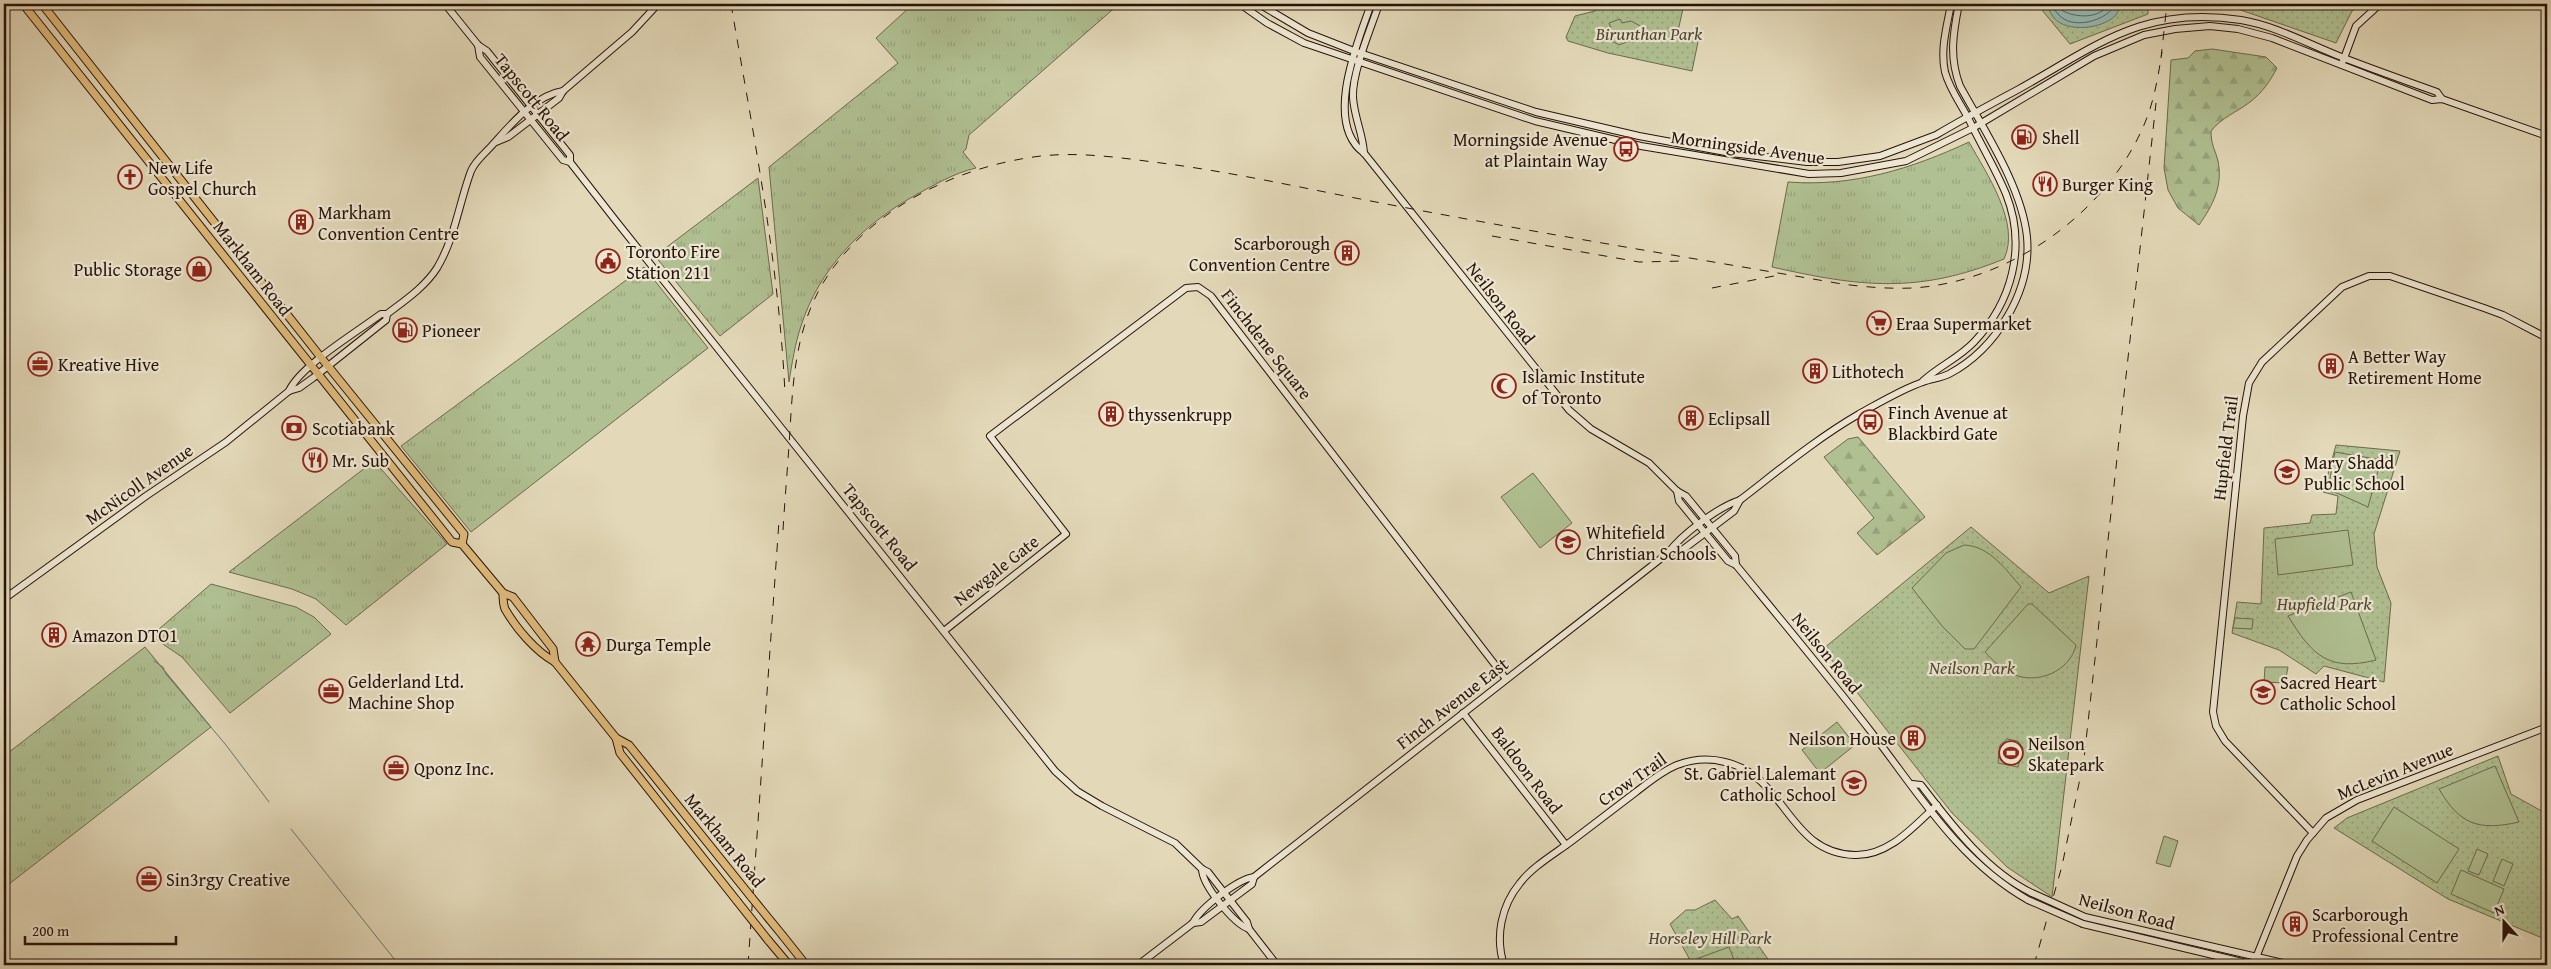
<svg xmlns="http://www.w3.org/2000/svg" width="2551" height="969" font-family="'Gentium Book Plus',serif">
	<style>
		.grass { fill: url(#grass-tufts); stroke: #6b6a4d }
		.forest { fill: url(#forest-firs); stroke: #6b6a4d }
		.park { fill: url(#park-dots); stroke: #6b6a4d }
		.garden { fill: #b0c092; stroke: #6b6a4d }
		.water { fill: #95bab3; stroke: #69776f }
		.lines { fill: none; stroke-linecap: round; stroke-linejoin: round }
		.shore { stroke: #5e665e; stroke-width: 1 }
		.stream { stroke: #69776f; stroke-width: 1 }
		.secondary-casing { stroke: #261308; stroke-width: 8 }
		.primary-casing { stroke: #261308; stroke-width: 9 }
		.secondary { stroke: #ede6d2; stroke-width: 6 }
		.primary { stroke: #e2bc7c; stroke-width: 7 }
		.rail { stroke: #261308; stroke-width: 1; stroke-dasharray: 9 9; stroke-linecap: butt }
		.secondary-bridge-casing { stroke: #261308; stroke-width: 8; stroke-linecap: butt }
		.primary-bridge-casing { stroke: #261308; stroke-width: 9; stroke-linecap: butt }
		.secondary-bridge { stroke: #ede6d2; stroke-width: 6 }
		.primary-bridge { stroke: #e2bc7c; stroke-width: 7 }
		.labels { text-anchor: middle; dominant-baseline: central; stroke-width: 4.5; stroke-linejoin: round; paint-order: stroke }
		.park-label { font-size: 18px; font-style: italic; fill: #4f4731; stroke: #ede6d2 }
		.street-label { font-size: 18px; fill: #261308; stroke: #ede6d2 }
		.poi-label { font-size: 18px; fill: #261308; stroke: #ede6d2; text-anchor: start }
	</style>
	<defs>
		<pattern id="grass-tufts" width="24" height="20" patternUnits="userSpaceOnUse" patternTransform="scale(1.25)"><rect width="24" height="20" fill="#b0c092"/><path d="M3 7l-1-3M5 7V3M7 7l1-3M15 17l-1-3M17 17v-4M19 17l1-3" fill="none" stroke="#97a47c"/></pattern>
		<pattern id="forest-firs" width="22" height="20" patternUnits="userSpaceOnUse" patternTransform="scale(1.25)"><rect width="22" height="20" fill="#b0c092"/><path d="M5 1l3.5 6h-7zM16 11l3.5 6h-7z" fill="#97a47c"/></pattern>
		<pattern id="park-dots" width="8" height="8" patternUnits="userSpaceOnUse" patternTransform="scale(1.25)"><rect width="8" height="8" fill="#b0c092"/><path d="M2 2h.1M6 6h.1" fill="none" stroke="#97a47c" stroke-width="1.8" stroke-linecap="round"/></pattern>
	</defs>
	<rect width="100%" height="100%" fill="#e3d9b9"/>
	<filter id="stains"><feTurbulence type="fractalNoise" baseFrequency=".004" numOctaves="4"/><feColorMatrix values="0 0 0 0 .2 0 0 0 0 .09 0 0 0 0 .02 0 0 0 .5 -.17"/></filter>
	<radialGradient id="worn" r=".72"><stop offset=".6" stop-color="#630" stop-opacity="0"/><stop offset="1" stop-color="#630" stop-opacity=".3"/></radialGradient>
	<g class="grass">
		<path d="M913 4H1119L969 135 966 149 963 152 976 168C954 173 934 185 914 196 862 225 819 269 801 326 795 344 792 363 789 382L769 167 898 63 876 38Z"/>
		<path d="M1969 142C1986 173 2021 223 2004 259 1918 294 1861 287 1772 267L1788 182C1853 187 1911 169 1969 142Z"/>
		<polygon points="758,178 773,294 720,336 655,256"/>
		<polygon points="644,267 708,348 471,532 401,446"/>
		<polygon points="374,461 447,544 346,625 316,599 292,589 229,572"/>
		<polygon points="211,584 296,607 314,617 331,634 230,713 182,657 151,636"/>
		<polygon points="145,647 211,727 4,888 4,756"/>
	</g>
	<g class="forest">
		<path d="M2212 49 2266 57 2277 68C2270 81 2263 92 2250 102 2237 112 2221 118 2211 131 2211 145 2215 149 2218 161 2223 186 2213 205 2199 225L2178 208 2168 190 2164 168 2171 60 2188 58 2195 51Z"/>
		<polygon points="1858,437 1925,517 1877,555 1857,533 1874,518 1824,457 1848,439"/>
	</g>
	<g class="park">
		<polygon points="1596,4 1684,4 1678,31 1699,37 1692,71 1608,53 1568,41 1566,37 1575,16 1595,11"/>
		<polygon points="2037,4 2148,4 2148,14 2070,44"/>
		<polygon points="2174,4 2361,4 2352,11 2336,43 2229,6 2173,7"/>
		<polygon points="2336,445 2400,451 2374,534 2377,567 2391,603 2384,682 2324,666 2316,674 2279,650 2232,633 2237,602 2261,604 2264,528 2310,523 2312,515 2336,514 2338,496 2323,492"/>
		<polygon points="1971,527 2049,593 2089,576 2052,897 2007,867 1952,813 1823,649"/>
		<polygon points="2498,756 2511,794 2547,814 2547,940 2448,899 2334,828 2347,818"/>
		<polygon points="1715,900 1732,919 1738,916 1772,965 1689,965 1690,960 1670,924 1686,910 1695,910"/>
	</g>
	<g class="garden">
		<polygon points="1620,19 1622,23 1631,21 1646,29 1634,39 1619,45 1609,39 1603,31 1611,28 1609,23"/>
		<polygon points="2335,452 2381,460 2368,507 2328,489"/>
		<polygon points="1533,473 1572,523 1540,548 1501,497"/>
		<polygon points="2348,530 2353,565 2278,575 2275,539"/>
		<path d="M1964 545C1990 546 2006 570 2021 587L1974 649H1965L1942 626 1912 588 1946 553Z"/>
		<path d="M2351 592 2376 660C2328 672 2312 655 2288 616Z"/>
		<path d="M2028 604H2032L2076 645C2070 672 2036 685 2013 674 2002 669 1993 661 1985 652Z"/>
		<polygon points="2235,618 2253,619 2252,629 2233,628"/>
		<polygon points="2265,667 2288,667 2285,683 2264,682"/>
		<polygon points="1837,722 1855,745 1820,773 1802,750"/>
		<polygon points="2007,739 2018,741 2023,748 2018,767 1998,763 2000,745"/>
		<path d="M2495 766 2519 822C2479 831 2460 825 2439 789Z"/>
		<polygon points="2394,807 2459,849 2437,883 2372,841"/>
		<polygon points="2164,836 2178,841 2170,867 2156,863"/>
		<polygon points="2477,849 2488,854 2479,875 2468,871"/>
		<polygon points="2502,859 2513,864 2504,886 2493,881"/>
		<polygon points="2461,870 2504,889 2494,913 2451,894"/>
		<polygon points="1729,947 1736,965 1701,965 1699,958"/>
	</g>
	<path class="water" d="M2046 4H2121C2120 7 2118 12 2116 15 2103 29 2067 33 2054 18 2051 14 2048 8 2046 4Z"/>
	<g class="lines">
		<g class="shore">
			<path d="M2052 4C2054 7 2055 11 2058 14 2072 31 2107 21 2116 4"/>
			<path d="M2059 4 2063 11C2077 18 2100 19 2109 4"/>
		</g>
		<g class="stream">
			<polyline points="154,661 163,667 166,674 226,745 269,802"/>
			<polyline points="291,829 399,965"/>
		</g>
		<g class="secondary-casing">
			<g id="secondary">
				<polyline points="445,4 478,45 487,51 570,155 570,162 616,221 1055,771 1077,791 1102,806 1175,843 1202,869 1208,872 1247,922 1249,929 1277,965"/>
				<polyline points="1240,4 1267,23 1304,43 1535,121 1641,146 1809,174 1841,173 1906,161 1973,128 2094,56 2144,35 2175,29 2210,26 2238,29 2272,38 2432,100 2442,99 2547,136"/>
				<path d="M1259 4 1308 33 1354 51 1536 112 1639 136 1731 153 1807 162H1838L1880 156 1936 135C1963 119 1991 104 2019 89 2098 45 2144 5 2241 20 2277 26 2310 45 2344 58 2375 70 2406 81 2437 92L2442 99"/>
				<path d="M1371 4C1358 41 1323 123 1364 153L1569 410 1591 429 1649 463 1677 491 1686 496 1735 556 1736 565"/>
				<polyline points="478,45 480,57 563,160 570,162"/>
				<polyline points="2343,61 2356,26 2380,4"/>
				<polyline points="496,142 508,137 559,98 563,91 632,32 658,4"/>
				<path d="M1364 153C1363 134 1354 117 1353 97 1352 72 1371 28 1379 4"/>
				<path d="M1923 381C1939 366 1959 358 1974 342 2012 302 2027 247 2006 194 1997 172 1983 148 1972 126 1964 108 1950 91 1945 72 1940 49 1947 26 1951 4"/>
				<path d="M289 391C300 366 357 332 381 314H387"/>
				<path d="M1677 491 1679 501 1728 561 1736 565C1782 621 1828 676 1872 733 1919 794 1959 861 2028 900"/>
				<polyline points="1668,553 1681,551 1734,511 1740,500"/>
				<path d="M4 599 146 496 226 442 289 391 299 388 313 378 386 320 387 314C404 301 425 287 437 268 455 238 459 203 471 171 476 159 487 152 495 142 512 123 536 95 563 91"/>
				<polyline points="944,631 1066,534 990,436 1186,288 1198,287 1211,296 1506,679"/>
				<polyline points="1463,713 1566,845"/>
				<path d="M1912 784 1921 785C1951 824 1986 871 2032 893"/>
				<polyline points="2313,833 2225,741 2216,726 2213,712 2243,416 2249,383 2262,362 2342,287 2369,276 2390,276 2484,308 2503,315 2547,338"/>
				<path d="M1202 869C1202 885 1234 924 1249 929"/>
				<polyline points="2085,917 2292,965"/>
				<polyline points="1193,923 1201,922 1252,884 1254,877"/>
				<polyline points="2083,924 2255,965"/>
				<path d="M1138 965 1193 923C1200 908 1238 879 1254 877L1668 553C1681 535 1718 507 1740 500 1779 470 1816 439 1859 414 1879 403 1902 389 1923 382 1931 379 1941 378 1949 374 1996 349 2032 291 2027 237 2022 187 1984 130 1960 86 1949 58 1953 33 1959 4"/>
				<path d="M1504 965C1495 937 1501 906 1520 883 1533 866 1556 853 1573 840 1594 824 1615 808 1636 792 1649 782 1662 771 1677 765 1693 759 1709 758 1725 762 1787 776 1787 853 1855 855 1889 856 1914 826 1937 805"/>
				<polyline points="2253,965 2297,856 2307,840 2326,818 2357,800 2547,727"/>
			</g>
		</g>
		<g class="primary-casing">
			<g id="primary">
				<polyline points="23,4 452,542 462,544 503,593 513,597 553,649 555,662"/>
				<polyline points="42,4 319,355 464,534 462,544"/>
				<path d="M503 593C503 598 503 604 505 609 516 628 535 651 555 662L616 738 620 753 737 901"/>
				<polyline points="616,738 629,745 752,898"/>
				<polyline points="783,936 806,965"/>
				<polyline points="768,940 789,965"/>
			</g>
		</g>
		<use href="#secondary" class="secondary"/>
		<use href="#primary" class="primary"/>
		<g class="rail">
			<path d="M731 4C753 133 779 263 785 394"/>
			<polyline points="2161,58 2167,4"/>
			<polyline points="1492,236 1639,262 1685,261"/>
			<polyline points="1712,288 1774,276"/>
			<path d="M783 530C785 497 788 463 790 430 793 378 796 329 823 283 868 209 957 166 1041 156 1078 152 1116 157 1153 162 1228 171 1302 188 1376 202 1531 232 1686 257 1842 284 1865 287 1889 289 1913 288 2009 282 2106 214 2144 125 2154 102 2158 77 2162 52"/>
			<polyline points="748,965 779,521"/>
			<polyline points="2034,965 2062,866 2084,759 2156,103"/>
		</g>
		<g class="secondary-bridge-casing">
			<g id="secondary-bridge">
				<polyline points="2032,893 2085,917"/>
				<polyline points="2028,900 2083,924"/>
			</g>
		</g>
		<g class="primary-bridge-casing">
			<g id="primary-bridge">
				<polyline points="752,898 783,936"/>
				<polyline points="737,901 768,940"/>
			</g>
		</g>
		<use href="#secondary-bridge" class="secondary-bridge"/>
		<use href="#primary-bridge" class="primary-bridge"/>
	</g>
	<defs>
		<g id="fuel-ring" transform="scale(1.25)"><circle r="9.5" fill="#ede6d2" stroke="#8f2418" stroke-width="1.5"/><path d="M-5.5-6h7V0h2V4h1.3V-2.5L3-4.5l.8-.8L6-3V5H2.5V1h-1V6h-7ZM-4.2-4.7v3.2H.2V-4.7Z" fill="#8f2418"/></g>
		<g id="bus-ring" transform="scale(1.25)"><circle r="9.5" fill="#ede6d2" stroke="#8f2418" stroke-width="1.5"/><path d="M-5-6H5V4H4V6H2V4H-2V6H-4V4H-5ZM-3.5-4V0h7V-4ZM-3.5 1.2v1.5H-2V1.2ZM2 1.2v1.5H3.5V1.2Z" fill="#8f2418"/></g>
		<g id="church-ring" transform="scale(1.25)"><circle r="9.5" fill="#ede6d2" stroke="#8f2418" stroke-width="1.5"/><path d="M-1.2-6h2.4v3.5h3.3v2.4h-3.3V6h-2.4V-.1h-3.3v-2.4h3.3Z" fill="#8f2418"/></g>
		<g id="restaurant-ring" transform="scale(1.25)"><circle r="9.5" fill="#ede6d2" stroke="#8f2418" stroke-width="1.5"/><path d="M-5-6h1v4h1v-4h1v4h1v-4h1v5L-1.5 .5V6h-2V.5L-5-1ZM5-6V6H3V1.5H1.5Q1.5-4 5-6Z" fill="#8f2418"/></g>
		<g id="building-ring" transform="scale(1.25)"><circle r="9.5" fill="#ede6d2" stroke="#8f2418" stroke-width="1.5"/><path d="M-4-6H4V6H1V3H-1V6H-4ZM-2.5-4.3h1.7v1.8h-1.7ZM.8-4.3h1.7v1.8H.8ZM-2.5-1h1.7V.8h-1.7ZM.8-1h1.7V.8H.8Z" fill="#8f2418"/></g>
		<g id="civic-ring" transform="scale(1.25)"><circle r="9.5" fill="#ede6d2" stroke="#8f2418" stroke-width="1.5"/><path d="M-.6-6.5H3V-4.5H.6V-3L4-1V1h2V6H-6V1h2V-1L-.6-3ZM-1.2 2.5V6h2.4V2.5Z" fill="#8f2418"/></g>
		<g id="shop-ring" transform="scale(1.25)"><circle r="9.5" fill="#ede6d2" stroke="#8f2418" stroke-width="1.5"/><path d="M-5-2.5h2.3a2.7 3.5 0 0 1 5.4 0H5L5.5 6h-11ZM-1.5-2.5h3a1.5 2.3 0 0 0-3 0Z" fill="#8f2418"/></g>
		<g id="supermarket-ring" transform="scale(1.25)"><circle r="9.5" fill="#ede6d2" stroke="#8f2418" stroke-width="1.5"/><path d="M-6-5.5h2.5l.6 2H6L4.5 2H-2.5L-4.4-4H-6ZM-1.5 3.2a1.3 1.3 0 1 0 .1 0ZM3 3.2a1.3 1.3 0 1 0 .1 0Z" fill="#8f2418"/></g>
		<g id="office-ring" transform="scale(1.25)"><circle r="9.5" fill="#ede6d2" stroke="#8f2418" stroke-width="1.5"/><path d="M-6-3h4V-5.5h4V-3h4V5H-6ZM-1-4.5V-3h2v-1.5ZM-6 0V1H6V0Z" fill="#8f2418"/></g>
		<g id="mosque-ring" transform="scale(1.25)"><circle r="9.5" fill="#ede6d2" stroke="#8f2418" stroke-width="1.5"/><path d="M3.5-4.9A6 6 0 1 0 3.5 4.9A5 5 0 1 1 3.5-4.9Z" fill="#8f2418"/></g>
		<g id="bank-ring" transform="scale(1.25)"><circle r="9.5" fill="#ede6d2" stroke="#8f2418" stroke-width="1.5"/><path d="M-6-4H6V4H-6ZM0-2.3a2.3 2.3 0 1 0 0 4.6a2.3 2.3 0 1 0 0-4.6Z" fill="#8f2418"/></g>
		<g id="school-ring" transform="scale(1.25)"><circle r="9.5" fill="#ede6d2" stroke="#8f2418" stroke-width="1.5"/><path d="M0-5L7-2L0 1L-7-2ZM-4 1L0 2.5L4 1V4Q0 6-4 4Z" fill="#8f2418"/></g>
		<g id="temple-ring" transform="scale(1.25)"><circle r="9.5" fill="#ede6d2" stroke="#8f2418" stroke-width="1.5"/><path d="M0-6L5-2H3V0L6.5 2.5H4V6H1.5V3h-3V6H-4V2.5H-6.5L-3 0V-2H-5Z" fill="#8f2418"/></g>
		<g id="stadium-ring" transform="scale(1.25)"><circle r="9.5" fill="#ede6d2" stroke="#8f2418" stroke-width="1.5"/><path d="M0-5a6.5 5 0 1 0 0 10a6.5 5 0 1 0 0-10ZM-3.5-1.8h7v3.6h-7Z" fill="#8f2418"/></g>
	</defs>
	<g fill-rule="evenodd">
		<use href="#fuel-ring" x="2024" y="137"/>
		<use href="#bus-ring" x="1626" y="149"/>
		<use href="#church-ring" x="130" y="177"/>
		<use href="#restaurant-ring" x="2045" y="184"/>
		<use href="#building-ring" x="301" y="222"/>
		<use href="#building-ring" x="1347" y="253"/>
		<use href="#civic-ring" x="608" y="261"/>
		<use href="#shop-ring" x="199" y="269"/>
		<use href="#supermarket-ring" x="1879" y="323"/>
		<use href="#fuel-ring" x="405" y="330"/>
		<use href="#office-ring" x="40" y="364"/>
		<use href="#building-ring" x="2331" y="366"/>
		<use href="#building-ring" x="1815" y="371"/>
		<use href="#mosque-ring" x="1504" y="386"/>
		<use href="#building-ring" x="1111" y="414"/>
		<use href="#building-ring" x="1691" y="418"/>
		<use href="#bus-ring" x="1870" y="422"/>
		<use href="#bank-ring" x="294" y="428"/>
		<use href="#restaurant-ring" x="315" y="460"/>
		<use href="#school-ring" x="2287" y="472"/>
		<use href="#school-ring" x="1568" y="542"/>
		<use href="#building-ring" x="54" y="635"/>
		<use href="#temple-ring" x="588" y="644"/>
		<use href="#office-ring" x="331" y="691"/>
		<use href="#school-ring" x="2263" y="692"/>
		<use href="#building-ring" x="1913" y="738"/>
		<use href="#stadium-ring" x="2011" y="753"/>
		<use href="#office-ring" x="396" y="768"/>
		<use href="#school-ring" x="1854" y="783"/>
		<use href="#office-ring" x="149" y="879"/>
		<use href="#building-ring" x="2295" y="924"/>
	</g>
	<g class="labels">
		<g class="park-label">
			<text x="1649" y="33">Birunthan Park</text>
			<text x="2324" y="603">Hupfield Park</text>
			<text x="1972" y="667">Neilson Park</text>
			<text x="1710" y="937">Horseley Hill Park</text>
		</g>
		<g class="street-label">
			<text transform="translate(532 97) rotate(51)">Tapscott Road</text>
			<text transform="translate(1748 147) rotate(8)">Morningside Avenue</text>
			<text transform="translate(253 268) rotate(52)">Markham Road</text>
			<text transform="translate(1501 303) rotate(52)">Neilson Road</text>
			<text transform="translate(1267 344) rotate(52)">Finchdene Square</text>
			<text transform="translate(2225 448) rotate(-83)">Hupfield Trail</text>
			<text transform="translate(139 484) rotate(-35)">McNicoll Avenue</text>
			<text transform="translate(880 527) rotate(51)">Tapscott Road</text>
			<text transform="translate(996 570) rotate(-38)">Newgale Gate</text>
			<text transform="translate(1827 653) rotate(51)">Neilson Road</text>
			<text transform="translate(1452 703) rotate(-38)">Finch Avenue East</text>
			<text transform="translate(1527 770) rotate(53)">Baldoon Road</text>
			<text transform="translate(2395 771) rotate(-22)">McLevin Avenue</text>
			<text transform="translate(1632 779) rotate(-35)">Crow Trail</text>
			<text transform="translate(725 840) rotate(51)">Markham Road</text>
			<text transform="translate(2127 911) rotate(15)">Neilson Road</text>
		</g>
		<g class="poi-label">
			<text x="2042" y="137">Shell</text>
			<text x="1608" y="139" text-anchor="end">Morningside Avenue<tspan x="1608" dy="21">at Plaintain Way</tspan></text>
			<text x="148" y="167">New Life<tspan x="148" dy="21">Gospel Church</tspan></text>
			<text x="2062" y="184">Burger King</text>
			<text x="318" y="212">Markham<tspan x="318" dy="21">Convention Centre</tspan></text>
			<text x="1330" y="243" text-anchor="end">Scarborough<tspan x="1330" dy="21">Convention Centre</tspan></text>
			<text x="626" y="251">Toronto Fire<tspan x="626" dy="21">Station 211</tspan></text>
			<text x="182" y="269" text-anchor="end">Public Storage</text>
			<text x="1896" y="323">Eraa Supermarket</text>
			<text x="422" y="330">Pioneer</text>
			<text x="2348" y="356">A Better Way<tspan x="2348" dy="21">Retirement Home</tspan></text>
			<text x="58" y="364">Kreative Hive</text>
			<text x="1832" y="371">Lithotech</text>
			<text x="1522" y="376">Islamic Institute<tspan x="1522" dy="21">of Toronto</tspan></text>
			<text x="1888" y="412">Finch Avenue at<tspan x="1888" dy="21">Blackbird Gate</tspan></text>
			<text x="1128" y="414">thyssenkrupp</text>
			<text x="1708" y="418">Eclipsall</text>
			<text x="312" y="428">Scotiabank</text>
			<text x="332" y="460">Mr. Sub</text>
			<text x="2304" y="462">Mary Shadd<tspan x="2304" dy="21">Public School</tspan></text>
			<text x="1586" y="532">Whitefield<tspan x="1586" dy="21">Christian Schools</tspan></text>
			<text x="72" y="635">Amazon DTO1</text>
			<text x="606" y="644">Durga Temple</text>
			<text x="348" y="681">Gelderland Ltd.<tspan x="348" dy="21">Machine Shop</tspan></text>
			<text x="2280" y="682">Sacred Heart<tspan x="2280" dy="21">Catholic School</tspan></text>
			<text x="1896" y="738" text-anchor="end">Neilson House</text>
			<text x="2028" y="743">Neilson<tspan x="2028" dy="21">Skatepark</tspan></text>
			<text x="414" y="768">Qponz Inc.</text>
			<text x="1836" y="773" text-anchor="end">St. Gabriel Lalemant<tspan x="1836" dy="21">Catholic School</tspan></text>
			<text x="166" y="879">Sin3rgy Creative</text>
			<text x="2312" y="914">Scarborough<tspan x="2312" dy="21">Professional Centre</tspan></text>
		</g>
	</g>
	<rect width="2551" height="969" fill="none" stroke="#e3d9b9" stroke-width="20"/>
	<rect x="5" y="5" width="2541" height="959" fill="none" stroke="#261308" stroke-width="2.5"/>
	<rect x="10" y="10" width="2531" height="949" fill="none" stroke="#261308"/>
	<g transform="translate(2504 922) rotate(339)" stroke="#ede6d2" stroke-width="4" paint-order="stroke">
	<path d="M0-4L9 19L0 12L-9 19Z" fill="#261308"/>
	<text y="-8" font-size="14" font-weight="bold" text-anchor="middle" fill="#261308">N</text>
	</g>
	<path d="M25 936v8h151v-8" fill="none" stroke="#261308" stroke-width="2.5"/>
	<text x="32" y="936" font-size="15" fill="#261308" stroke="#ede6d2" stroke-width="4" paint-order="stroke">200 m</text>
	<rect width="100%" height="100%" filter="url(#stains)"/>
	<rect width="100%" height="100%" fill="url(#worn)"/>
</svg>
